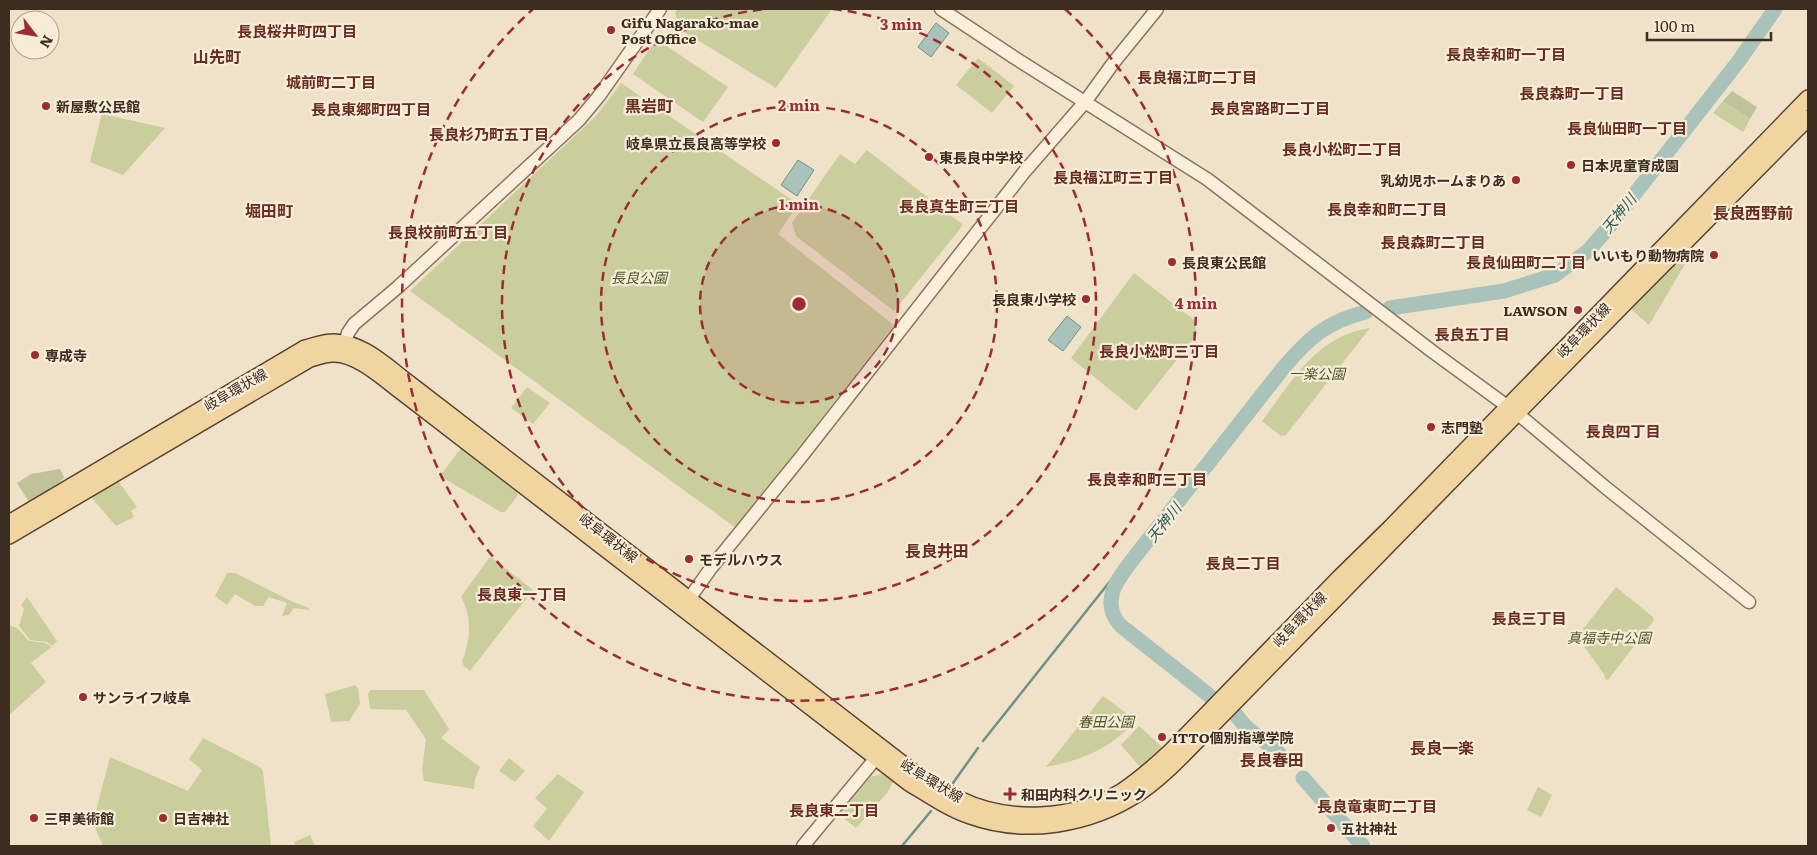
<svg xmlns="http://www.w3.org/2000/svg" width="1817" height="855" font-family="Literata,'Noto Sans JP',serif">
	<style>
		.green { fill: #cacd9c }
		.cemetery { fill: #bfc39a }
		.water { fill: #a9c3ba; stroke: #6f9288 }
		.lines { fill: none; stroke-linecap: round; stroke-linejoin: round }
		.stream { stroke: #6f9288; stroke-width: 2.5 }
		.river { stroke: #a9c3ba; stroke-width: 15 }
		.tertiary-casing { stroke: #8b745d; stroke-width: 15 }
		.primary-casing { stroke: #594231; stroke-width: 18 }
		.tertiary { stroke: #f9efdc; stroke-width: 12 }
		.primary { stroke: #f1d5a1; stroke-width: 15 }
		.ring { fill: none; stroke: #9b2c31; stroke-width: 2.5; stroke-dasharray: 9 6 }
		.poi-dot { fill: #9b2c31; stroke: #f6ecd8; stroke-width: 2 }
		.labels { text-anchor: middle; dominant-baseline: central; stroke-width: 4.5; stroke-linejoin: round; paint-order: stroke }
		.poi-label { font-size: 14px; font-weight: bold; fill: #3c2d20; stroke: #f6ecd8; text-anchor: start }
		.park-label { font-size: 14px; font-style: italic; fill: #4e5827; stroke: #f6ecd8 }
		.street-label { font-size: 14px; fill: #3c2d20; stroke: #f6ecd8 }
		.neighbourhood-label { font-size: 15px; font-weight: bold; fill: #682c20; stroke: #f6ecd8 }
		.water-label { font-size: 15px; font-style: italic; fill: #305b57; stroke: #f6ecd8 }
		.quarter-label { font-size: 16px; font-weight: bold; fill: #682c20; stroke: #f6ecd8 }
		.centre { fill: #9b2c31; stroke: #f6ecd8; stroke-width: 2.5 }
		.ring-label { font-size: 15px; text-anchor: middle; font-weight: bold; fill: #9b2c31; stroke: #f6ecd8; stroke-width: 4.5; stroke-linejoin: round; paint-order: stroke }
	</style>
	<rect width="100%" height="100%" fill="#efe2c8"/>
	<g class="green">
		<polygon points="678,9 832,9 776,88 681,30 675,13"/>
		<polygon points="656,39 728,87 703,122 633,74"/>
		<polygon points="978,58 1014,86 992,113 956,85"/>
		<polygon points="621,83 798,204 778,234 894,325 736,528 410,291 596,116"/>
		<polygon points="1723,101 1750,119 1743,132 1713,113"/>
		<polygon points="102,114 165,128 123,175 90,162"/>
		<polygon points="867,150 963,225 894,311 796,236 792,223 840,154 855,164"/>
		<polygon points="1678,260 1685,264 1649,325 1631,309"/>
		<polygon points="1134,273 1194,320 1197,334 1136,411 1071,358"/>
		<path d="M1370 328 1286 435 1281 436 1262 421C1294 379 1315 337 1370 328Z"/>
		<polygon points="527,387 550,403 533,424 511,408"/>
		<polygon points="461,448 517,491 518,495 505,512 501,512 440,476"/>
		<polygon points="118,481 137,507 131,511 134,517 116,526 91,497"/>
		<path d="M489 558H492L533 590 470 671 464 666 462 662C470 641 473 617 461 597Z"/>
		<polygon points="227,573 235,573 291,601 309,608 309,610 294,608 289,615 282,616 287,603 269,597 263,606 255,606 235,594 227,605 215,596"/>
		<polygon points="1616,587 1653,617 1654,620 1608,680 1605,679 1604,674 1577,637"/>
		<polygon points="27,597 57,641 52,646 47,642 30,640 19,626 24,609 21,605"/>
		<polygon points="9,625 17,628 29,641 46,643 51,647 31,663 46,682 9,715"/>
		<polygon points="355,685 358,688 360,704 349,721 331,722 325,694"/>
		<polygon points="370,690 424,690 449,729 441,738 480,767 475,779 474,789 424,781 422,770 426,739 406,710 370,709 368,694"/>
		<path d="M1103 696 1133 718V723C1109 750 1080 760 1046 767Z"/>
		<polygon points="1139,726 1162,747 1141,768 1121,745"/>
		<polygon points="203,738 260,767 263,771 271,846 103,846 96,830 94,818 110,757 188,791 202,770 189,759"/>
		<polygon points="509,758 525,771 515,782 499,771"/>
		<polygon points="558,774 584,792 549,841 533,826 547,809 535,798"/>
		<polygon points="882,774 893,782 887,793 856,828 837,813 870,777"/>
		<polygon points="1538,787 1552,795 1541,817 1527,810"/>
		<polygon points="310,835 315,846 296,846 294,842"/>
	</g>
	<g class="cemetery">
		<polygon points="1732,91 1757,107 1750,119 1723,101"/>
		<path d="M60 469 64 477C60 484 36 498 29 502L17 483 31 474Z"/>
	</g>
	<g class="water">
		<polygon points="936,23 949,33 931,57 918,47"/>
		<polygon points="798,160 814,170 797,196 781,185"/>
		<polygon points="1067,316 1081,327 1063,351 1048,340"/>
	</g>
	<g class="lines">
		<g class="stream">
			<polyline points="983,741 1115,575 1123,574"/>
			<polyline points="953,783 978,748"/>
			<polyline points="902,846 931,811"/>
		</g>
		<g class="river">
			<polyline points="1390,308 1504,291 1555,275 1588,251 1608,228 1738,62 1775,9"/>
			<path d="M1210 696 1121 626C1096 599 1123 573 1140 550L1284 367C1310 337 1326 322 1366 312"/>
			<polyline points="1236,715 1245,726 1279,753"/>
			<polyline points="1303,778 1363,846"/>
		</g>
		<g class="tertiary-casing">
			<g id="tertiary">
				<polyline points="941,9 1015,58 1207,179 1433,352 1518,414 1605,487 1749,602"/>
				<polyline points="343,352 348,333 354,324 398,287 579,120 599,96 660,9"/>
				<polyline points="684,606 711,568 801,457 1025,171 1085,102 1114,62 1157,9"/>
				<polyline points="803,846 876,758"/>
			</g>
		</g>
		<g class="primary-casing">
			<g id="primary">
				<path d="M9 523 305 348C314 346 323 342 332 342 362 341 387 367 410 384L916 774C930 782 944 791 959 799 1008 823 1074 820 1121 792 1139 780 1155 766 1171 751L1340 577 1390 528 1808 98"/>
				<path d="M9 536 310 359C317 357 325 354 333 354 357 353 384 379 403 393L909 783C929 795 949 809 970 816 1026 836 1090 825 1139 793 1154 783 1167 771 1180 758L1622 306 1808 118"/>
			</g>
		</g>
		<use href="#tertiary" class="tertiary"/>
		<use href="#primary" class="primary"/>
	</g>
	<circle cx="799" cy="304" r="99" fill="#9b2c31" fill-opacity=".12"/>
	<g class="ring">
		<circle cx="799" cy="304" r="99"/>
		<circle cx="799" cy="304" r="198"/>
		<path d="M833 9A297 297 0 1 1 765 9"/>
		<path d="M1065 9A397 397 0 1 1 533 9"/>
	</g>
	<g class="poi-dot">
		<circle cx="611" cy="30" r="5"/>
		<circle cx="46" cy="106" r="5"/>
		<circle cx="776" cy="143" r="5"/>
		<circle cx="929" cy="157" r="5"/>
		<circle cx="1571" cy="165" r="5"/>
		<circle cx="1516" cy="180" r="5"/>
		<circle cx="1714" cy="255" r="5"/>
		<circle cx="1172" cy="262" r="5"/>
		<circle cx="1086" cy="299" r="5"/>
		<circle cx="1578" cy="310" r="5"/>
		<circle cx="35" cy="355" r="5"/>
		<circle cx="1431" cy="427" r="5"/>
		<circle cx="689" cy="559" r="5"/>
		<circle cx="83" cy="697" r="5"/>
		<circle cx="1162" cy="737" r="5"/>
		<path d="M1007.5 786.5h5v5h5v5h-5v5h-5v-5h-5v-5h5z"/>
		<circle cx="34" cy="818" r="5"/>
		<circle cx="163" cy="818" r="5"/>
		<circle cx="1331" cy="828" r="5"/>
	</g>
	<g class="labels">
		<g class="poi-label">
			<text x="621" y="22">Gifu Nagarako-mae<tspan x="621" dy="16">Post Office</tspan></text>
			<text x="56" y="106">新屋敷公民館</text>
			<text x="766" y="143" text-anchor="end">岐阜県立長良高等学校</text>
			<text x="939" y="157">東長良中学校</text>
			<text x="1581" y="165">日本児童育成園</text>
			<text x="1506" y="180" text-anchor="end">乳幼児ホームまりあ</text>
			<text x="1704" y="255" text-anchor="end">いいもり動物病院</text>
			<text x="1182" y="262">長良東公民館</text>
			<text x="1076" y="299" text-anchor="end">長良東小学校</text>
			<text x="1568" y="310" text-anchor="end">LAWSON</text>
			<text x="45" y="355">専成寺</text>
			<text x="1441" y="427">志門塾</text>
			<text x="699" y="559">モデルハウス</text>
			<text x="93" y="697">サンライフ岐阜</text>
			<text x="1172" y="737">ITTO個別指導学院</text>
			<text x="1021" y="794">和田内科クリニック</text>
			<text x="44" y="818">三甲美術館</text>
			<text x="173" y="818">日吉神社</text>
			<text x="1341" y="828">五社神社</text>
		</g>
		<g class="park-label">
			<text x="639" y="277">長良公園</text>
			<text x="1317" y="373">一楽公園</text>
			<text x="1609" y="637">真福寺中公園</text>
			<text x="1106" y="721">春田公園</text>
		</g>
		<g class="street-label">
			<text transform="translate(1583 330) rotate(-46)">岐阜環状線</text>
			<text transform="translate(235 389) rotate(-30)">岐阜環状線</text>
			<text transform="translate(609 537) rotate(38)">岐阜環状線</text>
			<text transform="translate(1299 619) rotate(-46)">岐阜環状線</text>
			<text transform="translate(932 780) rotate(31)">岐阜環状線</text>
		</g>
		<g class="neighbourhood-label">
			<text x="297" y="30">長良桜井町四丁目</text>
			<text x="1506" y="53">長良幸和町一丁目</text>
			<text x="1197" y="76">長良福江町二丁目</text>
			<text x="331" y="81">城前町二丁目</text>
			<text x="1572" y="92">長良森町一丁目</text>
			<text x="1270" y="107">長良宮路町二丁目</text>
			<text x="371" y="108">長良東郷町四丁目</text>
			<text x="1627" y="127">長良仙田町一丁目</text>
			<text x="489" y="133">長良杉乃町五丁目</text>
			<text x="1342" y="148">長良小松町二丁目</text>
			<text x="1113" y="176">長良福江町三丁目</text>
			<text x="959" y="205">長良真生町三丁目</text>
			<text x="1387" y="208">長良幸和町二丁目</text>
			<text x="448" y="231">長良校前町五丁目</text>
			<text x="1433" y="241">長良森町二丁目</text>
			<text x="1526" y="261">長良仙田町二丁目</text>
			<text x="1472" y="333">長良五丁目</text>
			<text x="1159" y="350">長良小松町三丁目</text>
			<text x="1623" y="430">長良四丁目</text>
			<text x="1147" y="478">長良幸和町三丁目</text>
			<text x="1243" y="562">長良二丁目</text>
			<text x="522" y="593">長良東一丁目</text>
			<text x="1529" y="617">長良三丁目</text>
			<text x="1377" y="805">長良竜東町二丁目</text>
			<text x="834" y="809">長良東二丁目</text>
		</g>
		<g class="water-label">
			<text transform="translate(1618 213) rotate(-51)">天神川</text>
			<text transform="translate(1163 522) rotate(-51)">天神川</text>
		</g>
		<g class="quarter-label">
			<text x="217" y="56">山先町</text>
			<text x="649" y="105">黒岩町</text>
			<text x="269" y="210">堀田町</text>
			<text x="1753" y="212">長良西野前</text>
			<text x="937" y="550">長良井田</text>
			<text x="1442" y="747">長良一楽</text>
			<text x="1272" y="759">長良春田</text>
		</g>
	</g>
	<circle cx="799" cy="304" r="8" class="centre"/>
	<g class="ring-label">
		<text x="901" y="30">3 min</text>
		<text x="799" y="111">2 min</text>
		<text x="799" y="210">1 min</text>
		<text x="1196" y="309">4 min</text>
	</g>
	<rect width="1817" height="855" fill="none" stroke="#3c2d20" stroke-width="20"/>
	<g transform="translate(35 35) rotate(121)"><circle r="24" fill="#f6ecd8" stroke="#aca08e"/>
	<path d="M0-4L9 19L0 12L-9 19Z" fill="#9b2c31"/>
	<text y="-8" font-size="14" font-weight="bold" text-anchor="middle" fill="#3c2d20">N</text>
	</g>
	<path d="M1647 32v8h124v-8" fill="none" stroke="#3c2d20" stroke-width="2.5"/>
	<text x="1654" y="32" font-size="15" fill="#3c2d20" stroke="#f6ecd8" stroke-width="4" paint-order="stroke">100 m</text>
</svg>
